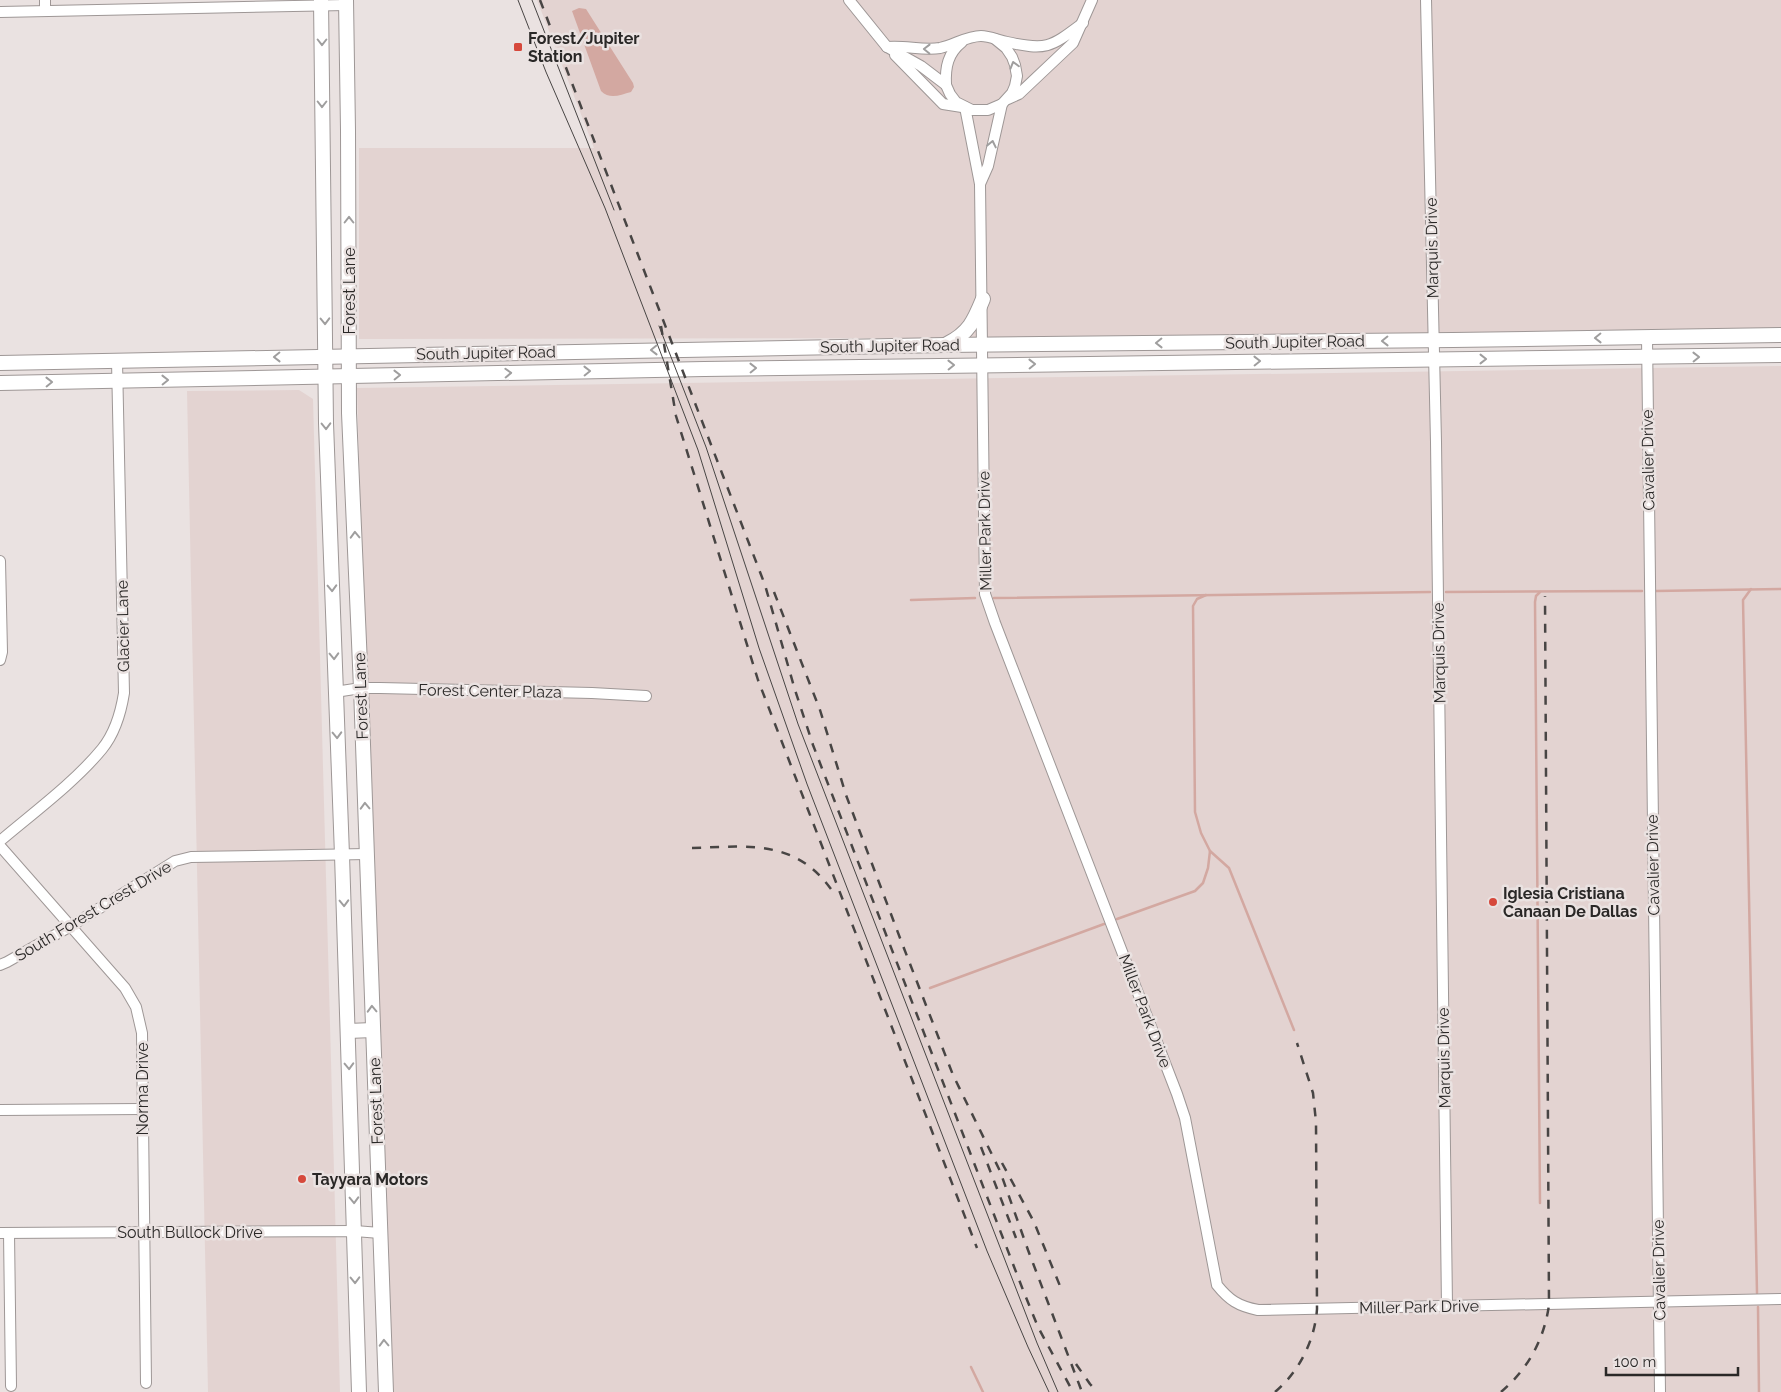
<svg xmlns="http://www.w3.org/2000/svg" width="1781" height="1392" font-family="Raleway,sans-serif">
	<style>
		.built { fill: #e3d3d1 }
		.water { fill: #d3a8a1 }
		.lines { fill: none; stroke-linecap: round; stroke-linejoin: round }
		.stream { stroke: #d3a8a1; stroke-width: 2.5 }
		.minor-casing { stroke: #9e9796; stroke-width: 12 }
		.major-casing { stroke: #9e9796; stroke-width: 16 }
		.minor { stroke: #fff; stroke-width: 10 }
		.major { stroke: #fff; stroke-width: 14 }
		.tram { stroke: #484544; stroke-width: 1 }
		.rail { stroke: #484544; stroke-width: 2.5; stroke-dasharray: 9 9; stroke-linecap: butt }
		.oneway { stroke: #9f9e9e }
		.poi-dot { fill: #d6483b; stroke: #eae2e1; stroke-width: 2 }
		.labels { text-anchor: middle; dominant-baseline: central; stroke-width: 5; stroke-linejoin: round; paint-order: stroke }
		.poi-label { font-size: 16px; font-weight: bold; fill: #2a2827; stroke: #eae2e1; text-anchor: start }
		.street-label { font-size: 16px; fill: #2a2827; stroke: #eae2e1 }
	</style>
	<rect width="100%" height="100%" fill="#eae2e1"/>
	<g class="built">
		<polygon points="537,0 1781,0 1781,329 939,338 359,339 359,148 594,148"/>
		<polygon points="1781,366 1781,1392 385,1392 357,388"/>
		<polygon points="299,390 313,399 340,1392 208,1392 187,391"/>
	</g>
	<path class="water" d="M579 8 586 9 633 83 634 87 631 92C620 95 610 100 601 91L572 11Z"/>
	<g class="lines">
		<g class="stream">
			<polyline points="1751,589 1743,600 1757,1293"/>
			<polyline points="1656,591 1781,589"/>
			<polyline points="1446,592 1642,591"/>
			<polyline points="1540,592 1536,596 1535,602 1540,1203"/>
			<polyline points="994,598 1430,592"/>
			<polyline points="911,600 975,598"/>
			<polyline points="1210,851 1229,868 1294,1030"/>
			<polyline points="1117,919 1195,891 1203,883 1208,868 1210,851 1201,833 1195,812 1193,606 1197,599 1206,595"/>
			<polyline points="930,988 1104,924"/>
			<polyline points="1758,1307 1759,1392"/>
			<polyline points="971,1367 983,1392"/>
		</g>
		<g class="minor-casing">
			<g id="minor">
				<polyline points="45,0 45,11"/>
				<polyline points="849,0 887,47 921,66 946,85 950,94 956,102 972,110 988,110 1002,104 1012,93 1015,86 1017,76 1015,65 1012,57 1006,48 995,39"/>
				<polyline points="1426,0 1436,442 1447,1306"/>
				<polyline points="0,12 346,5"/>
				<path d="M887 47C905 45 923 51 940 48 954 45 967 36 981 36 989 36 998 40 1007 42 1047 51 1051 47 1083 23"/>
				<polyline points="895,55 943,104 962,107"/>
				<path d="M946 85C945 67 948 53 962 42"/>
				<polyline points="1008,99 1019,94 1073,43 1092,0"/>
				<path d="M965 107 980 184 985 594 995 623 1177 1094 1185 1118 1217 1285C1229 1300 1238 1306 1258 1310L1781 1299"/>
				<polyline points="980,184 988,166 1002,104"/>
				<polyline points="1647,337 1660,1392"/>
				<polyline points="0,561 2,652 0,660"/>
				<polyline points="335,692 361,688 380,688 592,693 646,696"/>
				<path d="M0 841C33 813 75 782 102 749 115 733 121 712 124 693L117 361"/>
				<polyline points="0,846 125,988 136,1007 142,1033 146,1383"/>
				<polyline points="0,965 7,962 71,926 175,861 191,857 367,854"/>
				<polyline points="0,1110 142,1109"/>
				<polyline points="0,1233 355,1231 380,1233"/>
				<polyline points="9,1233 11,1386"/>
			</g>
		</g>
		<g class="major-casing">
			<g id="major">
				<polyline points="321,0 326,423 342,855 359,1392"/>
				<polyline points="346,0 348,130 349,413 361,688 386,1392"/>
				<path d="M947 344C969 333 974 321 983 299"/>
				<polyline points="0,363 945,345 1453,340 1781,335"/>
				<polyline points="0,383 704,369 1781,355"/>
				<polyline points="348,1031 373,1030"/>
			</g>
		</g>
		<use href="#minor" class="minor"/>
		<use href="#major" class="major"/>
		<g class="tram">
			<polyline points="518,0 546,72 605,208 698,450 759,648 807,784 987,1251 1028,1347 1049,1392"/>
			<polyline points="532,0 614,210"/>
			<polyline points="659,326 706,447 798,724 1037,1343 1058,1392"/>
		</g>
		<g class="rail">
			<polyline points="540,0 765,585 795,690 813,745 1023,1290 1038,1327 1073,1392"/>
			<polyline points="661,326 676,416 758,680 977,1248"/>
			<polyline points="774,592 820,710 846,795 900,938 953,1075 1000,1171 1028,1250 1082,1392"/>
			<path d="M692 848C751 846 799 839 835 895"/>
			<polyline points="981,1147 1016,1238"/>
			<polyline points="1002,1163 1034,1222 1060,1286"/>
			<polyline points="1076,1364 1090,1384 1097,1392"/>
			<path d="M1275 1392C1299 1372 1315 1340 1317 1309L1316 1122 1313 1093 1297 1043"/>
			<path d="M1501 1392C1528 1369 1544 1340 1549 1305L1545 596"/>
		</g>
	</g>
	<defs><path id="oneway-chevron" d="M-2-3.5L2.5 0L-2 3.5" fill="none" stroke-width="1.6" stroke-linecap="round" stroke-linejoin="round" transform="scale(1.25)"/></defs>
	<g class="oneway">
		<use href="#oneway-chevron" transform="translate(322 42) rotate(90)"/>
		<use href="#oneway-chevron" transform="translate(927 49) rotate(-179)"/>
		<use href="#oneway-chevron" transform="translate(1014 65) rotate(-106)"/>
		<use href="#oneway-chevron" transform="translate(322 104) rotate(90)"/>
		<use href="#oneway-chevron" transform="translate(992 144) rotate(-78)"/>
		<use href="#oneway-chevron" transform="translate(349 220) rotate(-90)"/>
		<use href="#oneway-chevron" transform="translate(325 321) rotate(89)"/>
		<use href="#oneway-chevron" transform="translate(1598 338) rotate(179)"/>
		<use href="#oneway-chevron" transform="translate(1385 341) rotate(179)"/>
		<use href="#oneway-chevron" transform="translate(1159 343) rotate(179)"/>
		<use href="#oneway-chevron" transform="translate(654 350) rotate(179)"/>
		<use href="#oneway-chevron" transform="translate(277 357) rotate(179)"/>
		<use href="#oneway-chevron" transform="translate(1696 357) rotate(-1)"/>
		<use href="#oneway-chevron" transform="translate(1483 359)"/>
		<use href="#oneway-chevron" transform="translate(1257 361) rotate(-1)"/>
		<use href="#oneway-chevron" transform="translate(1032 364) rotate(-1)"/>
		<use href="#oneway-chevron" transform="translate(951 365) rotate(-1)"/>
		<use href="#oneway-chevron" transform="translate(753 368) rotate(-1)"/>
		<use href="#oneway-chevron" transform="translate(587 371) rotate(-1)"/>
		<use href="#oneway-chevron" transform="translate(508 373) rotate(-2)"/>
		<use href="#oneway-chevron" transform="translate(397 375) rotate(-1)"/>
		<use href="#oneway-chevron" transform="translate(165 380) rotate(-1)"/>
		<use href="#oneway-chevron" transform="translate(49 382) rotate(-1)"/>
		<use href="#oneway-chevron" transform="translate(326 426) rotate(89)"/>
		<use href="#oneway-chevron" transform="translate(355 535) rotate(-92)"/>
		<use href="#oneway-chevron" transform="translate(332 588) rotate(88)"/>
		<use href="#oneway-chevron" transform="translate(334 656) rotate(88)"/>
		<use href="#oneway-chevron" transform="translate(337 735) rotate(88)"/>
		<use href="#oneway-chevron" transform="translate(365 806) rotate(-92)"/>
		<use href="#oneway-chevron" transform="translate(344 903) rotate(88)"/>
		<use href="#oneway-chevron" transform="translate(372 1009) rotate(-92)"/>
		<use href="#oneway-chevron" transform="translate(349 1066) rotate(88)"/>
		<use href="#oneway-chevron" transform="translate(354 1200) rotate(88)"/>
		<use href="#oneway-chevron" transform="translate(355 1280) rotate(89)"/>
		<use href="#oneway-chevron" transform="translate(384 1343) rotate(-92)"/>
	</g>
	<g class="poi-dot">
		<rect x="513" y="42" width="10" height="10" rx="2.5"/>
		<circle cx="1493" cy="902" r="5"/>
		<circle cx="302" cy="1179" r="5"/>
	</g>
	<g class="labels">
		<g class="poi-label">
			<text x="528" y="38">Forest/Jupiter<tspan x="528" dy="18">Station</tspan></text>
			<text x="1503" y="893">Iglesia Cristiana<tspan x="1503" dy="18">Canaan De Dallas</tspan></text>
			<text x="312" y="1179">Tayyara Motors</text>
		</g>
		<g class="street-label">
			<text transform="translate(1432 248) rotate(-91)">Marquis Drive</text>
			<text transform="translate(349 291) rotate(-90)">Forest Lane</text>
			<text transform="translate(1295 342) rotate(-1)">South Jupiter Road</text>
			<text transform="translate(890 346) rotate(-1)">South Jupiter Road</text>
			<text transform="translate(486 353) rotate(-1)">South Jupiter Road</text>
			<text transform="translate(1648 460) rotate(-91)">Cavalier Drive</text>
			<text transform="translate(985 531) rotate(-91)">Miller Park Drive</text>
			<text transform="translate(123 626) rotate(-91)">Glacier Lane</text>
			<text transform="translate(1439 653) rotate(-91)">Marquis Drive</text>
			<text transform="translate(490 691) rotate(1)">Forest Center Plaza</text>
			<text transform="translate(361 696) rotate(-92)">Forest Lane</text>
			<text transform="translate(1653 865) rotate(-91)">Cavalier Drive</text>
			<text transform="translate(93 911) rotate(-31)">South Forest Crest Drive</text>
			<text transform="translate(1145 1011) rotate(69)">Miller Park Drive</text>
			<text transform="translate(1444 1058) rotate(-91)">Marquis Drive</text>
			<text transform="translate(142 1089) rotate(-90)">Norma Drive</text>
			<text transform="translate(376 1101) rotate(-92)">Forest Lane</text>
			<text x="190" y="1232">South Bullock Drive</text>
			<text transform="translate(1659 1270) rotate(-91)">Cavalier Drive</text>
			<text transform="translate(1419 1307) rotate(-1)">Miller Park Drive</text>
		</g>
	</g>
	<path d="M1606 1367v8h132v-8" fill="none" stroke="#2a2827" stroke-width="2.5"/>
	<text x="1614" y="1367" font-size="15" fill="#2a2827" stroke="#eae2e1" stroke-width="4" paint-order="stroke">100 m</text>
</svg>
